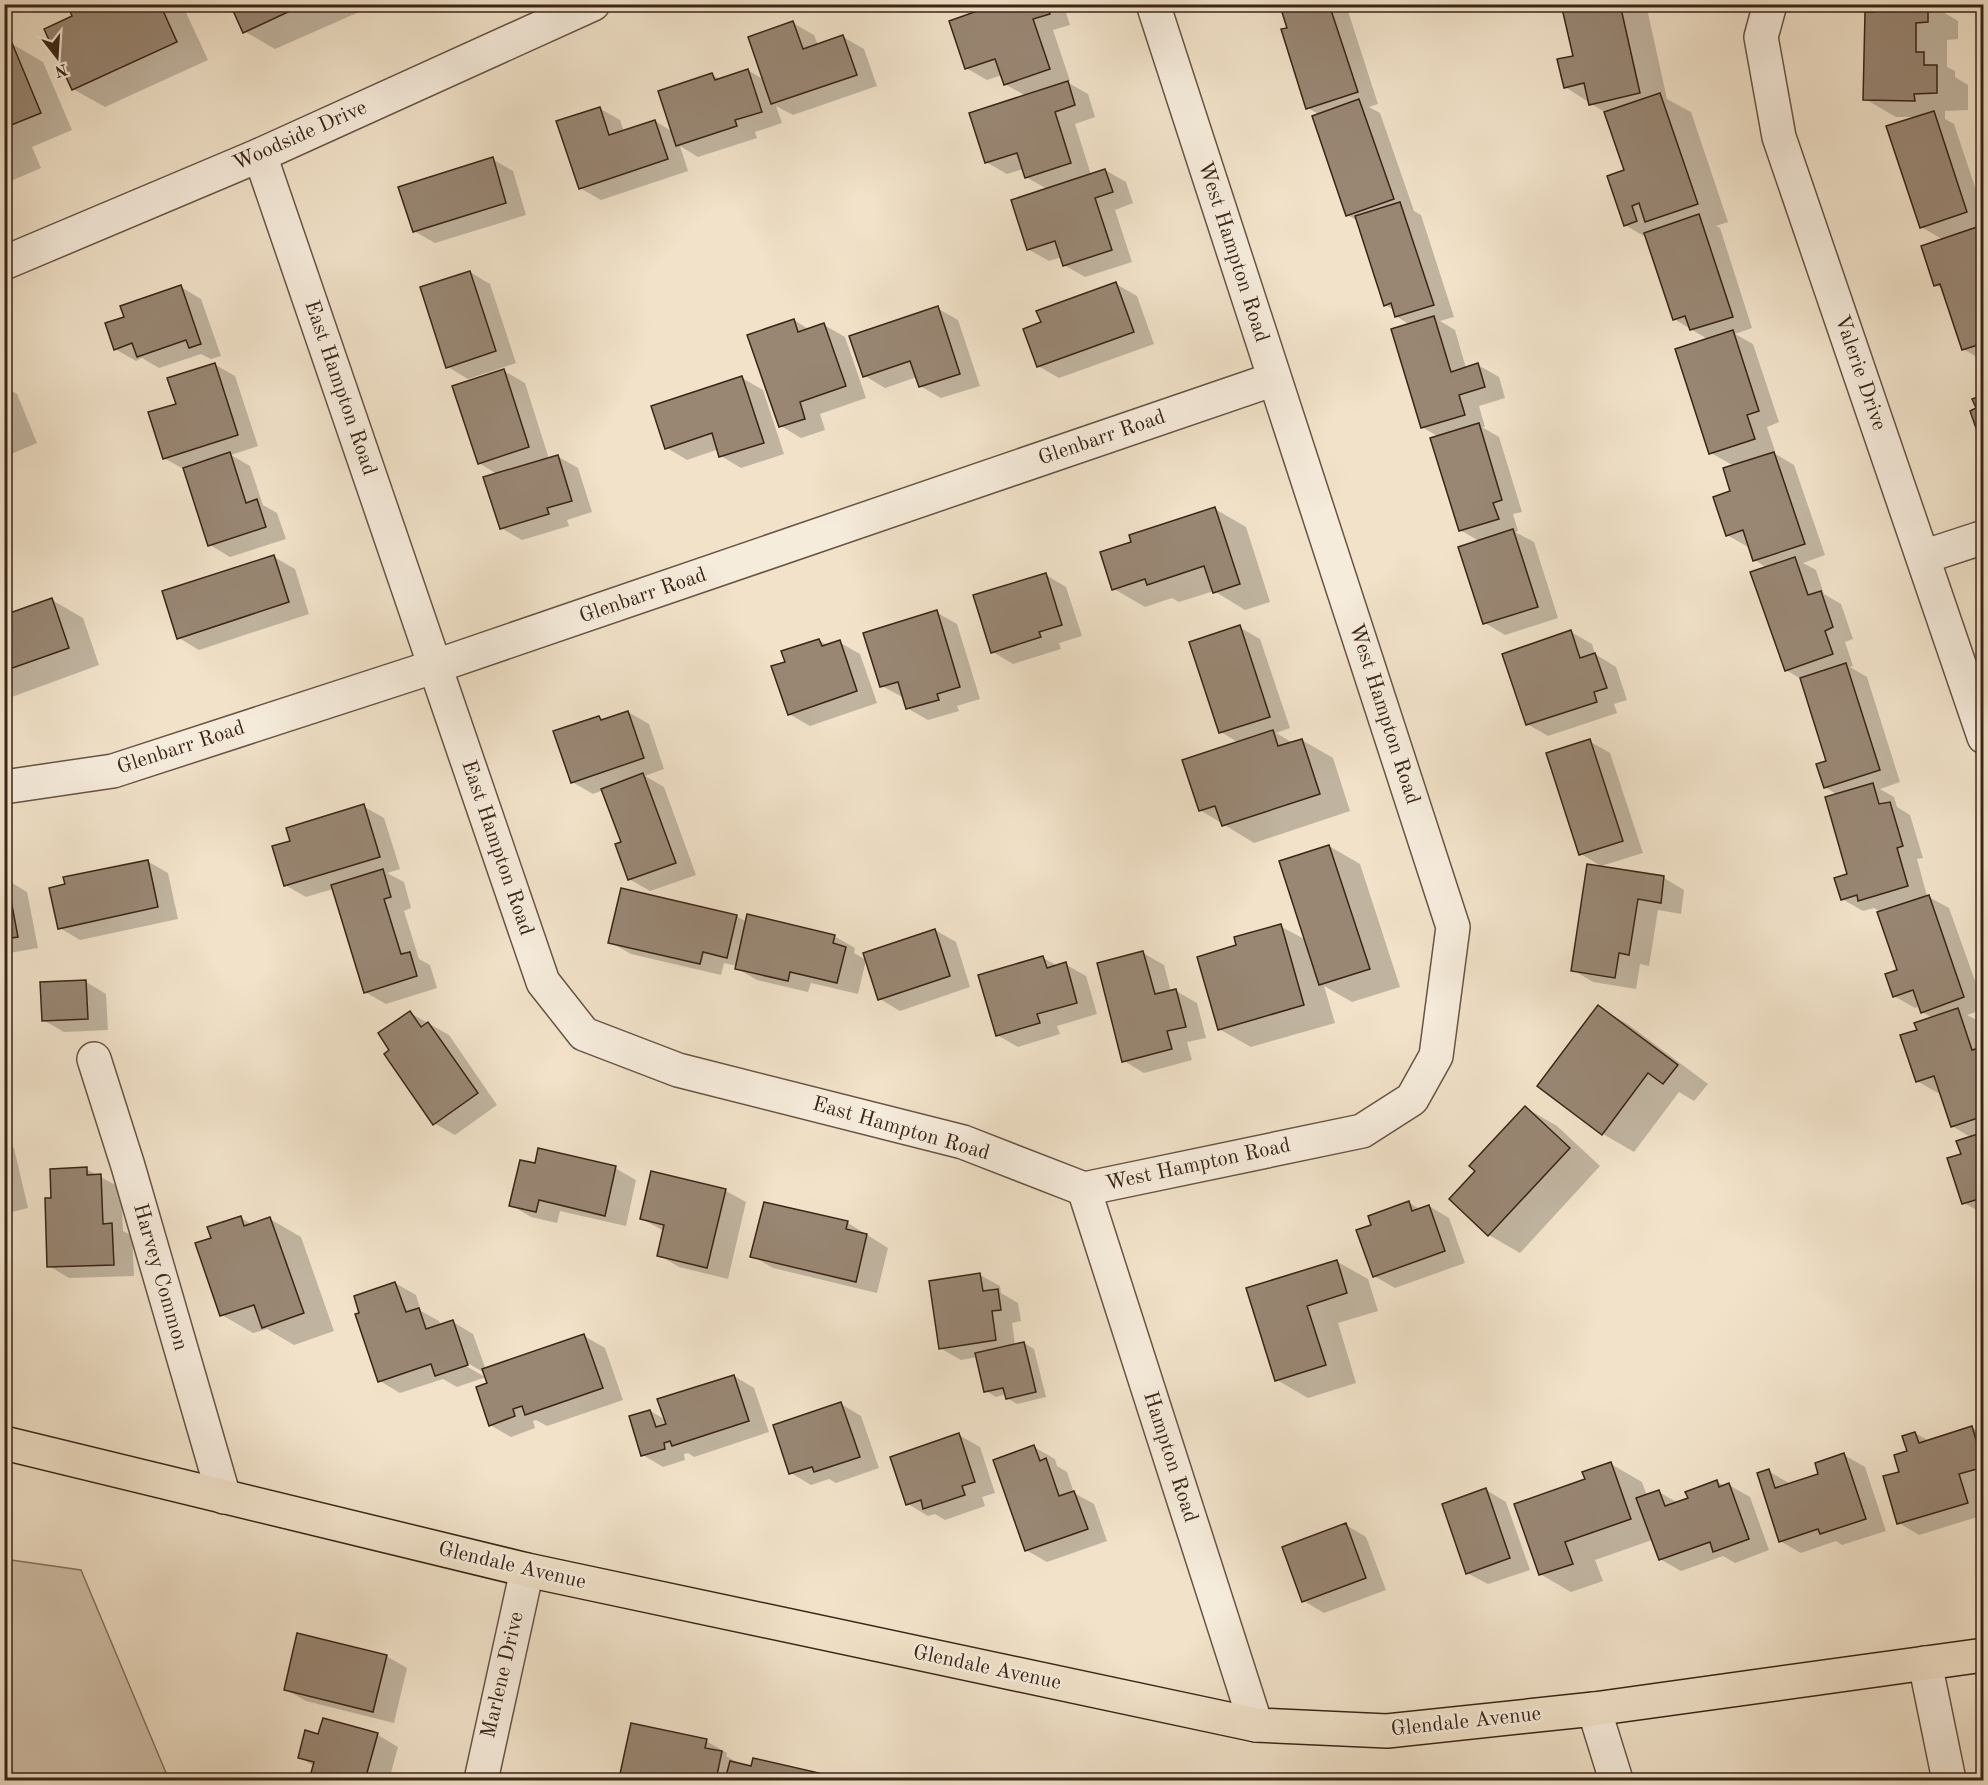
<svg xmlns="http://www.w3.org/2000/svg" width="1988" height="1785" font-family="'Old Standard TT',serif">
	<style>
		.green { fill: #d2c2ab; stroke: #867461; stroke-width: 1.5 }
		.shadow { fill: #0003; fill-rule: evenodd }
		.building { fill: #998774; stroke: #3a2517; stroke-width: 1.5 }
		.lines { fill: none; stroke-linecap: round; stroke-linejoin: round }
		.minor-casing { stroke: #685444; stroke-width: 36 }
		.major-casing { stroke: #3a2517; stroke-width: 36 }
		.minor { stroke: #f6ecdc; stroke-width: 33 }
		.major { stroke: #f1e2c9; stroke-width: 33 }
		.labels { text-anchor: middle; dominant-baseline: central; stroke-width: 5; stroke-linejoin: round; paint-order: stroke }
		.street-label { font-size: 21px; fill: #3a2517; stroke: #f6ecdc }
	</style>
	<rect width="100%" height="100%" fill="#f1e2c9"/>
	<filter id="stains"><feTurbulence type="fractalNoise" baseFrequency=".00333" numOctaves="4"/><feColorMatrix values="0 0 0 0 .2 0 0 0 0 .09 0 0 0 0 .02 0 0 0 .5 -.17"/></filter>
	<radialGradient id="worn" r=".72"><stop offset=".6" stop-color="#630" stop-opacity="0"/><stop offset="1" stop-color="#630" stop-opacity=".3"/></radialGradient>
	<polygon class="green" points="4,1559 81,1570 169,1780 5,1780"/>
	<g class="shadow">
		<polygon points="68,4 182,4 208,60 105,107 73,89 74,17"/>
		<polygon points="232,4 356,4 359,12 275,49 244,31"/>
		<polygon points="922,4 974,4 955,11 947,6 933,11"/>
		<polygon points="1002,4 1063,4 1070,25 1053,30 1070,81 1067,82 1088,94 1095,117 1075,124 1091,175 1105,170 1126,182 1133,203 1115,210 1132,262 1085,277 1064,265 1062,257 1049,261 1028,249 1047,189 1026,177 1023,169 1007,174 986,162 1026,96 1005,84 1002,75 987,80 966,68"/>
		<polygon points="1281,4 1346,5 1378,104 1369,107 1380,113 1414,211 1421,215 1454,317 1440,321 1455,330 1466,368 1478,365 1499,377 1505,398 1479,406 1485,427 1482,427 1499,437 1522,512 1513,514 1518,531 1515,532 1534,542 1558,618 1505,635 1485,623 1479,541 1460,530 1439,437 1422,427 1410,325 1396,316 1394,310 1385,305 1358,221 1347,215 1320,115 1308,108 1284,7"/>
		<polygon points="1563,4 1646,4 1667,99 1691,112 1728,222 1716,226 1720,228 1752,328 1735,334 1753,344 1779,422 1767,427 1775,451 1772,452 1794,465 1825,555 1803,563 1816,570 1824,594 1841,604 1853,639 1845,642 1853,666 1850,667 1867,677 1900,782 1880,789 1894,797 1897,807 1910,815 1923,858 1917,859 1927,896 1949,908 1984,1006 1984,1009 1967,1015 1979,1021 1984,1037 1984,1214 1964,1203 1963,1155 1972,1138 1952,1126 1941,1092 1938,1093 1917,1081 1919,1031 1933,1018 1922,1012 1920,1006 1915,1008 1894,996 1899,971 1881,912 1874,908 1863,911 1842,899 1849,875 1838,795 1825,787 1828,762 1801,679 1786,670 1767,568 1755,560 1750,546 1748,547 1727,535 1734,466 1711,453 1709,340 1674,319 1647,238 1625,225 1626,171 1606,113 1565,87 1575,57"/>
		<polygon points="1875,4 1930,4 1958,21 1958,39 1947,40 1947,67 1955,71 1955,77 1968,85 1968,110 1945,111 1945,119 1954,124 1984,214 1984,225 1975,228 1984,233 1984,361 1963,349 1943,289 1936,285 1944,240 1921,227 1917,117 1896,117 1865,99"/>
		<polygon points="1956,4 1977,4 1970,13"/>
		<polygon points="793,23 814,35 818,45 843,37 864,49 877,86 793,115 776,106 782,123 755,132 757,138 698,157 680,146 688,171 601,200 580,188 599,108 620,120 624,132 655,121 673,132 712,75 721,80 748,70 764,80"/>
		<polygon points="12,44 43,62 72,130 32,147 41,168 4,184 4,47"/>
		<polygon points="492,159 513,171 526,215 435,243 414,231"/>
		<polygon points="470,272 490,284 516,363 468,379 448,367"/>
		<polygon points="1116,284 1137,296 1154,344 1059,378 1038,366 1043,323"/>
		<polygon points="181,287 201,299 221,356 211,359 201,354 159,368 142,358 136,361 115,349 126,318"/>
		<polygon points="937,308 958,320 980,386 941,398 920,386 917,377 885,388 865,376"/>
		<polygon points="794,320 810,330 824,325 845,337 866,398 820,414 825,430 801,438 781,426"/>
		<polygon points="214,364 235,376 258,446 231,455 250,466 263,505 277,513 286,539 230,557 210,545 185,470 164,458 177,405"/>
		<polygon points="504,371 525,383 549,459 557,456 578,468 592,512 567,520 569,526 522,540 501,528 497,474 479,463"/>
		<polygon points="742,378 763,390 784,454 741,468 721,456 719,449 687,460 667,448"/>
		<polygon points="4,387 17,394 37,443 4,457"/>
		<polygon points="1215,509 1246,527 1270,602 1245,610 1214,591 1179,602 1172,598 1145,607 1114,589 1133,543"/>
		<polygon points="274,557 295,569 309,614 199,650 179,638"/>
		<polygon points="1046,575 1066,587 1082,636 1059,643 1061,649 1013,664 993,652"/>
		<polygon points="52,600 83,618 99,665 9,698 11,702 4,704 4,615 7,616"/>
		<polygon points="936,612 957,624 980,699 957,706 959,711 928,720 907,708 904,698 882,686"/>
		<polygon points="1239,627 1260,639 1290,728 1276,733 1293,743 1302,740 1333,758 1350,811 1254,843 1200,810 1239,743 1221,732"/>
		<polygon points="1571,632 1592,644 1595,654 1616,667 1627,700 1614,704 1617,713 1548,736 1527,724"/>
		<polygon points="819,640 828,646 839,642 860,654 877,703 810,726 789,714 786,663"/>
		<polygon points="628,712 649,724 664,769 645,776 664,787 696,875 650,891 629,879 623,843 603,790 593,794 572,782 599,717 605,721"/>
		<polygon points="1589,741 1610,753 1643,853 1601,866 1581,854"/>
		<polygon points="363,806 384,818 400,869 387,873 404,882 411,908 404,911 419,959 430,965 437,988 386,1004 365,992 333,889 306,897 285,885 292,842"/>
		<polygon points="1329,846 1360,864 1400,987 1352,1002 1324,986 1335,1023 1251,1047 1219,1029 1238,946 1280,926 1306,940"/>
		<polygon points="147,861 168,873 178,919 80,940 60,928"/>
		<polygon points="1589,866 1664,878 1684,890 1681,914 1658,910 1649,966 1640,964 1636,989 1593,982 1573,970"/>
		<polygon points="7,880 27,892 38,948 4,954 4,881"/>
		<polygon points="736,916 747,922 834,936 855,948 854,953 866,960 858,994 811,983 808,992 757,980 736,968 737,966 724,963 721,975 631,954 610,942"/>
		<polygon points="935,930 956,942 970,987 900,1011 880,999"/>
		<polygon points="1143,953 1164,965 1171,992 1176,991 1197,1003 1206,1038 1187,1042 1192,1060 1144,1073 1124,1061"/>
		<polygon points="1043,958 1058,966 1065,964 1086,976 1097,1014 1057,1026 1060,1034 1018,1047 997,1035"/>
		<polygon points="86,982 106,994 108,1030 64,1032 43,1020"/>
		<polygon points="1598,1007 1629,1025 1708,1084 1694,1101 1679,1092 1634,1152 1603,1134"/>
		<polygon points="410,1013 449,1035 497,1105 455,1135 434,1123 391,1051"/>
		<polygon points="1526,1108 1557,1126 1600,1166 1520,1253 1489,1235 1477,1171"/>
		<polygon points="4,1142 14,1148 28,1208 4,1214"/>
		<polygon points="536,1165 615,1168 636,1180 626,1226 560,1211 557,1223 531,1217 511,1205"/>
		<polygon points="86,1169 121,1188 123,1231 132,1236 134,1276 69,1278 49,1266"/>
		<polygon points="726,1191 746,1202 728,1279 679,1267 659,1255 664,1231 642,1219"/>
		<polygon points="765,1203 848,1223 888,1248 877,1293 773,1268 752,1256"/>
		<polygon points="1409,1203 1420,1209 1429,1206 1449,1218 1465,1263 1395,1288 1374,1276 1373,1226"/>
		<polygon points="241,1218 253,1225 270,1219 301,1237 334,1331 294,1345 267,1329 253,1333 222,1315 213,1239"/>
		<polygon points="1336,1261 1368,1279 1378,1311 1338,1323 1356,1383 1308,1398 1277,1380 1248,1289"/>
		<polygon points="980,1275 1000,1286 1001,1293 1018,1303 1021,1321 1012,1323 1015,1345 1024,1343 1034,1349 1046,1397 1017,1404 1007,1398 1006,1394 996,1397 986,1391 978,1357 961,1360 940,1348"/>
		<path d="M395 1283 416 1295 421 1311 439 1321 441 1326 453 1322 473 1334 486 1370 584 1336 605 1348 623 1400 547 1426 536 1420 533 1421 535 1428 511 1437 490 1425 489 1384 486 1377 457 1387 443 1379 400 1393 380 1381 357 1315ZM462 1360 485 1373V1377L461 1363Z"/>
		<polygon points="734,1376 754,1388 769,1432 694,1457 688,1453 684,1454 685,1460 663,1467 643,1455 650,1411 666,1420"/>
		<polygon points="841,1404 861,1416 879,1468 836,1483 829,1479 811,1485 791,1473"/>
		<polygon points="1972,1428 1984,1434 1984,1484 1979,1486 1984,1501 1984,1515 1919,1535 1899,1523 1908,1452 1915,1433 1929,1441"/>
		<polygon points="959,1435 980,1447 995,1493 982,1497 985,1506 945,1520 935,1514 928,1516 908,1504"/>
		<polygon points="1034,1447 1055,1459 1057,1466 1067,1472 1074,1493 1094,1504 1107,1541 1047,1562 1026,1550"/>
		<polygon points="1844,1455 1865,1467 1886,1531 1842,1545 1836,1541 1801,1553 1780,1541 1768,1471 1789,1483 1790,1485 1820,1475"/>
		<polygon points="1611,1464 1642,1482 1647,1496 1659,1492 1678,1503 1690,1499 1717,1482 1725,1486 1729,1485 1750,1497 1769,1550 1735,1563 1723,1556 1681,1571 1660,1559 1652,1540 1595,1560 1603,1581 1571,1592 1540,1574 1587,1480"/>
		<polygon points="1486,1490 1506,1502 1530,1570 1488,1584 1467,1573"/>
		<polygon points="1346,1525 1366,1537 1386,1590 1324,1613 1304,1601"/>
		<polygon points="386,1656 407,1668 394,1723 306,1701 285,1689"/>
		<polygon points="324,1720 378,1735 398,1747 389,1780 310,1780 314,1766 299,1757 319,1736"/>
		<polygon points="706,1741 727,1753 726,1756 742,1765 819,1775 829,1780 635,1780 622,1773"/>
	</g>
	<g class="building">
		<polygon points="67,4 160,4 177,42 72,90 44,29 72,16"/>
		<polygon points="230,4 305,4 243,33"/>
		<polygon points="997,4 1047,4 1050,14 1033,19 1050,69 1004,85 995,59 965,69 949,21"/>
		<polygon points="1286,4 1329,4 1358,92 1306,109 1281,29 1287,28 1280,6"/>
		<polygon points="1561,4 1620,4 1640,93 1589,105 1584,83 1564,88 1557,59 1573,56"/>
		<polygon points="1874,4 1928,4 1928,22 1916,23 1916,52 1924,52 1924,65 1937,65 1937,93 1914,94 1915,101 1863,100 1865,12 1874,12"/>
		<polygon points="793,21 803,49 843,35 857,75 771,104 748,37"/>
		<polygon points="12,43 41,113 4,128 4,46"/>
		<polygon points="748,69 762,112 735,120 737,126 676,146 658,91 712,73 715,80"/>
		<polygon points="1068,81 1075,105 1055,112 1071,163 1025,178 1017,153 985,163 969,113"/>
		<polygon points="1660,93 1698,204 1645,222 1639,203 1632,206 1637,221 1624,226 1607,176 1624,170 1604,112"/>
		<polygon points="1359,99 1394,199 1346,216 1312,116"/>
		<polygon points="600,107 609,135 655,120 668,159 579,189 556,121"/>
		<polygon points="1934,111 1967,212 1920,228 1886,126"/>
		<polygon points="493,157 506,203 413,232 398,187"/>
		<polygon points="1105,169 1113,192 1095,198 1112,250 1063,266 1055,241 1027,250 1011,200"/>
		<polygon points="1400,202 1434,305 1395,317 1391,303 1384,306 1355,216"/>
		<polygon points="1699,214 1733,317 1690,330 1685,316 1673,320 1644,233"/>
		<polygon points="1977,227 1984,247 1984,343 1962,350 1940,284 1934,286 1921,246"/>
		<polygon points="470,271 496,351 446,368 420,287"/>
		<polygon points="1116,282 1134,332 1037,367 1023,329 1041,322 1036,311"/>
		<polygon points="181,285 201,344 189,348 186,340 137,357 132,343 114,350 105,323 124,317 120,306"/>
		<polygon points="938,306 960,374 919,387 910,361 863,377 849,336"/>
		<polygon points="1434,316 1451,372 1478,363 1485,387 1459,395 1465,415 1421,428 1391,329"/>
		<polygon points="794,319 798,332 824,323 846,386 800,402 805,419 779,427 747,335"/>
		<polygon points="1733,330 1759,411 1747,415 1755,439 1709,454 1675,349"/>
		<polygon points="215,363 238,435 163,459 148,412 176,404 167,378"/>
		<polygon points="504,369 529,447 478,464 452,386"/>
		<polygon points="742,376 764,443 719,457 712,433 665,449 651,406"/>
		<polygon points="1984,395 1984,451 1970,411 1976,408 1972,399"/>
		<polygon points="1479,423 1502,500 1493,503 1499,519 1459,531 1430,438"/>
		<polygon points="230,452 246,503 257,499 266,527 208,546 183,468"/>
		<polygon points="1774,452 1805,544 1753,561 1743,530 1726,536 1713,497 1730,491 1723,468"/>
		<polygon points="558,455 572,501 547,508 549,514 500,529 483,477"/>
		<polygon points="1215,507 1240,584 1213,593 1204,566 1147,585 1145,579 1112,590 1100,552 1131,542 1129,535"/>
		<polygon points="1513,529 1538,607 1483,624 1458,547"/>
		<polygon points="274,555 289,602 177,639 162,591"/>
		<polygon points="1795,557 1808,595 1821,591 1833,627 1825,631 1833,654 1785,671 1750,572"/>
		<polygon points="1046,573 1062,625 1039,632 1041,637 991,653 973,595"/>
		<polygon points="52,598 69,648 4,671 4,615"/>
		<polygon points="937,610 960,687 937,694 939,700 906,709 898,682 880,687 863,633"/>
		<polygon points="1240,625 1270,717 1219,733 1189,642"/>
		<polygon points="1571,630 1580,658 1595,653 1607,688 1594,692 1597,702 1526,725 1502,654"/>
		<polygon points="819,639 822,646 840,640 857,691 788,715 771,666 785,662 781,651"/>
		<polygon points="1846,663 1880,770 1824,788 1816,764 1826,761 1800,678"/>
		<polygon points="628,711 644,758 571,783 553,731 599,716 601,720"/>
		<polygon points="1273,730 1278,746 1302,739 1320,794 1222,826 1215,806 1199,811 1182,760"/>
		<polygon points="1590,739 1623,841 1579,855 1546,753"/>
		<polygon points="643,773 676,863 628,880 615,844 621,842 601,789"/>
		<polygon points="1873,783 1879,804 1890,802 1903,846 1897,848 1908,886 1858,901 1857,895 1841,900 1834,878 1847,874 1825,797"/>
		<polygon points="364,804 380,857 284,886 272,846 290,841 286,828"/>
		<polygon points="1329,845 1370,969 1319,985 1279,861"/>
		<polygon points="148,860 158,907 58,929 49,888 65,884 63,877"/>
		<polygon points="1587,864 1664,876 1661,903 1638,899 1629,955 1619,953 1615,978 1571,971"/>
		<polygon points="383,869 391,897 384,899 401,954 410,952 417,976 364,993 331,885"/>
		<polygon points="4,879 7,879 18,937 4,939"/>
		<polygon points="621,888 737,915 727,958 703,952 700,964 608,943"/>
		<polygon points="1929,895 1964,997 1921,1013 1913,990 1893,997 1885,974 1897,970 1877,912"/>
		<polygon points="747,914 835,935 833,943 846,947 837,983 790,972 788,981 735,969"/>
		<polygon points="1281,924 1304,1005 1218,1030 1197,957 1236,945 1234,937"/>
		<polygon points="935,929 950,976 878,1000 863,953"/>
		<polygon points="1143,951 1155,994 1176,989 1186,1027 1167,1031 1172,1049 1122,1062 1097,963"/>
		<polygon points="1043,956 1047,968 1066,962 1077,1003 1037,1014 1040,1023 996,1036 978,975"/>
		<polygon points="86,980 88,1019 42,1021 40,982"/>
		<polygon points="1598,1005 1678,1065 1663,1084 1648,1073 1602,1135 1537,1086"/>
		<polygon points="1958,1008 1972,1050 1979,1048 1984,1062 1984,1116 1951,1127 1934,1076 1916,1082 1900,1035 1917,1030 1914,1023"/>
		<polygon points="410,1011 421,1027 428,1022 478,1093 433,1125 384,1054 389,1050 378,1033"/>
		<polygon points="1525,1106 1570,1148 1488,1236 1449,1199 1475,1171 1469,1166"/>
		<polygon points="1984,1132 1984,1204 1982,1198 1962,1204 1947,1158 1961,1154 1956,1141"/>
		<polygon points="538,1148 616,1166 605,1216 539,1200 536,1212 509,1206 520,1160 535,1163"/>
		<polygon points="87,1167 87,1175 101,1174 103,1224 112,1223 114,1265 47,1267 45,1198 51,1198 50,1169"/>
		<polygon points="651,1171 726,1189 707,1268 657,1256 664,1225 640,1219"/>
		<polygon points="1409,1201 1412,1211 1429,1205 1445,1251 1373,1277 1356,1230 1371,1225 1368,1216"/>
		<polygon points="764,1202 848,1221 846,1229 867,1234 856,1282 750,1257"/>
		<polygon points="241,1216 244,1226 270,1217 304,1313 262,1328 254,1305 220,1316 195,1243 211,1238 207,1227"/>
		<polygon points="1337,1260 1347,1293 1307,1306 1326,1365 1275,1381 1246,1288"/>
		<polygon points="980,1273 983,1291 998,1289 1001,1310 992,1311 996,1340 939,1349 929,1281"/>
		<polygon points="395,1282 406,1312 419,1308 426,1329 453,1320 468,1365 435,1376 431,1364 378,1382 355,1314 359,1313 354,1296"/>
		<polygon points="584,1334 603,1388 525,1415 522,1406 513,1409 515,1416 489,1426 476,1387 487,1383 482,1369"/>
		<polygon points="1024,1342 1036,1392 1006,1399 1003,1388 984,1392 975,1353"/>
		<polygon points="734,1375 749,1421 672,1446 670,1441 664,1443 665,1449 641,1456 629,1416 650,1410 656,1427 666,1424 657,1399"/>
		<polygon points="841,1402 860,1457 814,1472 812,1467 789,1474 773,1425"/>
		<polygon points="1972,1426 1984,1467 1959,1474 1968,1503 1897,1524 1883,1476 1899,1472 1894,1455 1907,1451 1902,1436 1915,1432 1919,1443"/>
		<polygon points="959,1433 975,1482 962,1486 965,1495 923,1509 921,1500 906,1505 890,1457"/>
		<polygon points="1034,1445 1040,1461 1046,1458 1059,1496 1074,1491 1088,1529 1025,1551 993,1460"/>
		<polygon points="1844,1453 1866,1519 1820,1534 1818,1529 1779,1542 1757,1473 1769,1469 1775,1488 1818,1474 1815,1463"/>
		<polygon points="1611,1462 1631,1519 1565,1542 1573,1564 1539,1575 1514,1504 1585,1479 1582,1472"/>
		<polygon points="1717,1480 1719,1487 1729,1483 1749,1539 1713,1552 1710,1542 1659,1560 1636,1498 1659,1490 1665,1506 1688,1498 1685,1492"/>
		<polygon points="1486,1488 1510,1558 1466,1574 1442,1504"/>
		<polygon points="1346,1523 1366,1578 1302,1602 1282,1547"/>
		<polygon points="297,1633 387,1655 373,1712 284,1690"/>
		<polygon points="323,1718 378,1733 365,1780 309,1780 314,1762 298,1758 305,1730 318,1734"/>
		<polygon points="631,1723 707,1739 705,1748 722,1751 716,1780 653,1780 620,1774"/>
		<polygon points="753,1758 819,1773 818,1780 725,1780 730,1761 751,1766"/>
	</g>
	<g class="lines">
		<g class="minor-casing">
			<g id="minor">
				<polyline points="1770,4 1761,37 1779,137 1984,737"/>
				<polyline points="260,155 543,982 584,1034 678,1070 963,1142 1084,1189"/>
				<polyline points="4,263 260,155 593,4"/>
				<polyline points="1923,557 1984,537"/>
				<polyline points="4,787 113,771 436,666 1274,379"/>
				<polyline points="94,1059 128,1166 224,1497"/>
				<polyline points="1084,1189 1362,1131 1412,1099 1436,1056 1453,927 1153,4"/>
				<polyline points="1084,1189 1256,1725"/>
				<polyline points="1925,1663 1949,1780"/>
				<polyline points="1594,1709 1616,1780"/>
				<polyline points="481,1780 527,1570"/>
			</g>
		</g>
		<g class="major-casing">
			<polyline id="major" points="4,1443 527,1570 1256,1725 1387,1731 1594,1709 1984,1655"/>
		</g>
		<use href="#minor" class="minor"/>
		<use href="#major" class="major"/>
	</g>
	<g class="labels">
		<g class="street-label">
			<text transform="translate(300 136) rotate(-24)">Woodside Drive</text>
			<text transform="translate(1233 252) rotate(72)">West Hampton Road</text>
			<text transform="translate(1860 373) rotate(71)">Valerie Drive</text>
			<text transform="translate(340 388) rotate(71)">East Hampton Road</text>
			<text transform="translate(1102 438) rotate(-19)">Glenbarr Road</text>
			<text transform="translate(643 596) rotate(-19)">Glenbarr Road</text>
			<text transform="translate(1384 714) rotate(72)">West Hampton Road</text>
			<text transform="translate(181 748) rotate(-18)">Glenbarr Road</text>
			<text transform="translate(497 848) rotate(71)">East Hampton Road</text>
			<text transform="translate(901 1129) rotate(16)">East Hampton Road</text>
			<text transform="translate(1198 1165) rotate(-12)">West Hampton Road</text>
			<text transform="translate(160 1277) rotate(74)">Harvey Common</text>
			<text transform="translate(1170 1457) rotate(72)">Hampton Road</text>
			<text transform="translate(512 1566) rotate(13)">Glendale Avenue</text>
			<text transform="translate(987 1668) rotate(12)">Glendale Avenue</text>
			<text transform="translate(503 1675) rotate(-77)">Marlene Drive</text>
			<text transform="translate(1466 1722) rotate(-6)">Glendale Avenue</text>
		</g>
	</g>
	<rect width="1988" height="1785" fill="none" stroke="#f1e2c9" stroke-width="24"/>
	<rect x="6" y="6" width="1976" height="1773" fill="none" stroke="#3a2517" stroke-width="3"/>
	<rect x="12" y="12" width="1964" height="1761" fill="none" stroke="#3a2517" stroke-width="1.5"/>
	<g transform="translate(57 57) rotate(163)" stroke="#f6ecdc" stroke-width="4.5" paint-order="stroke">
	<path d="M0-4.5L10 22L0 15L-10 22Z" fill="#3a2517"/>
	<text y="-9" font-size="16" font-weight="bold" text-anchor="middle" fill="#3a2517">N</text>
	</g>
	<rect width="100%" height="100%" filter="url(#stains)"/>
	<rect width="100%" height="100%" fill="url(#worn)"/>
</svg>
